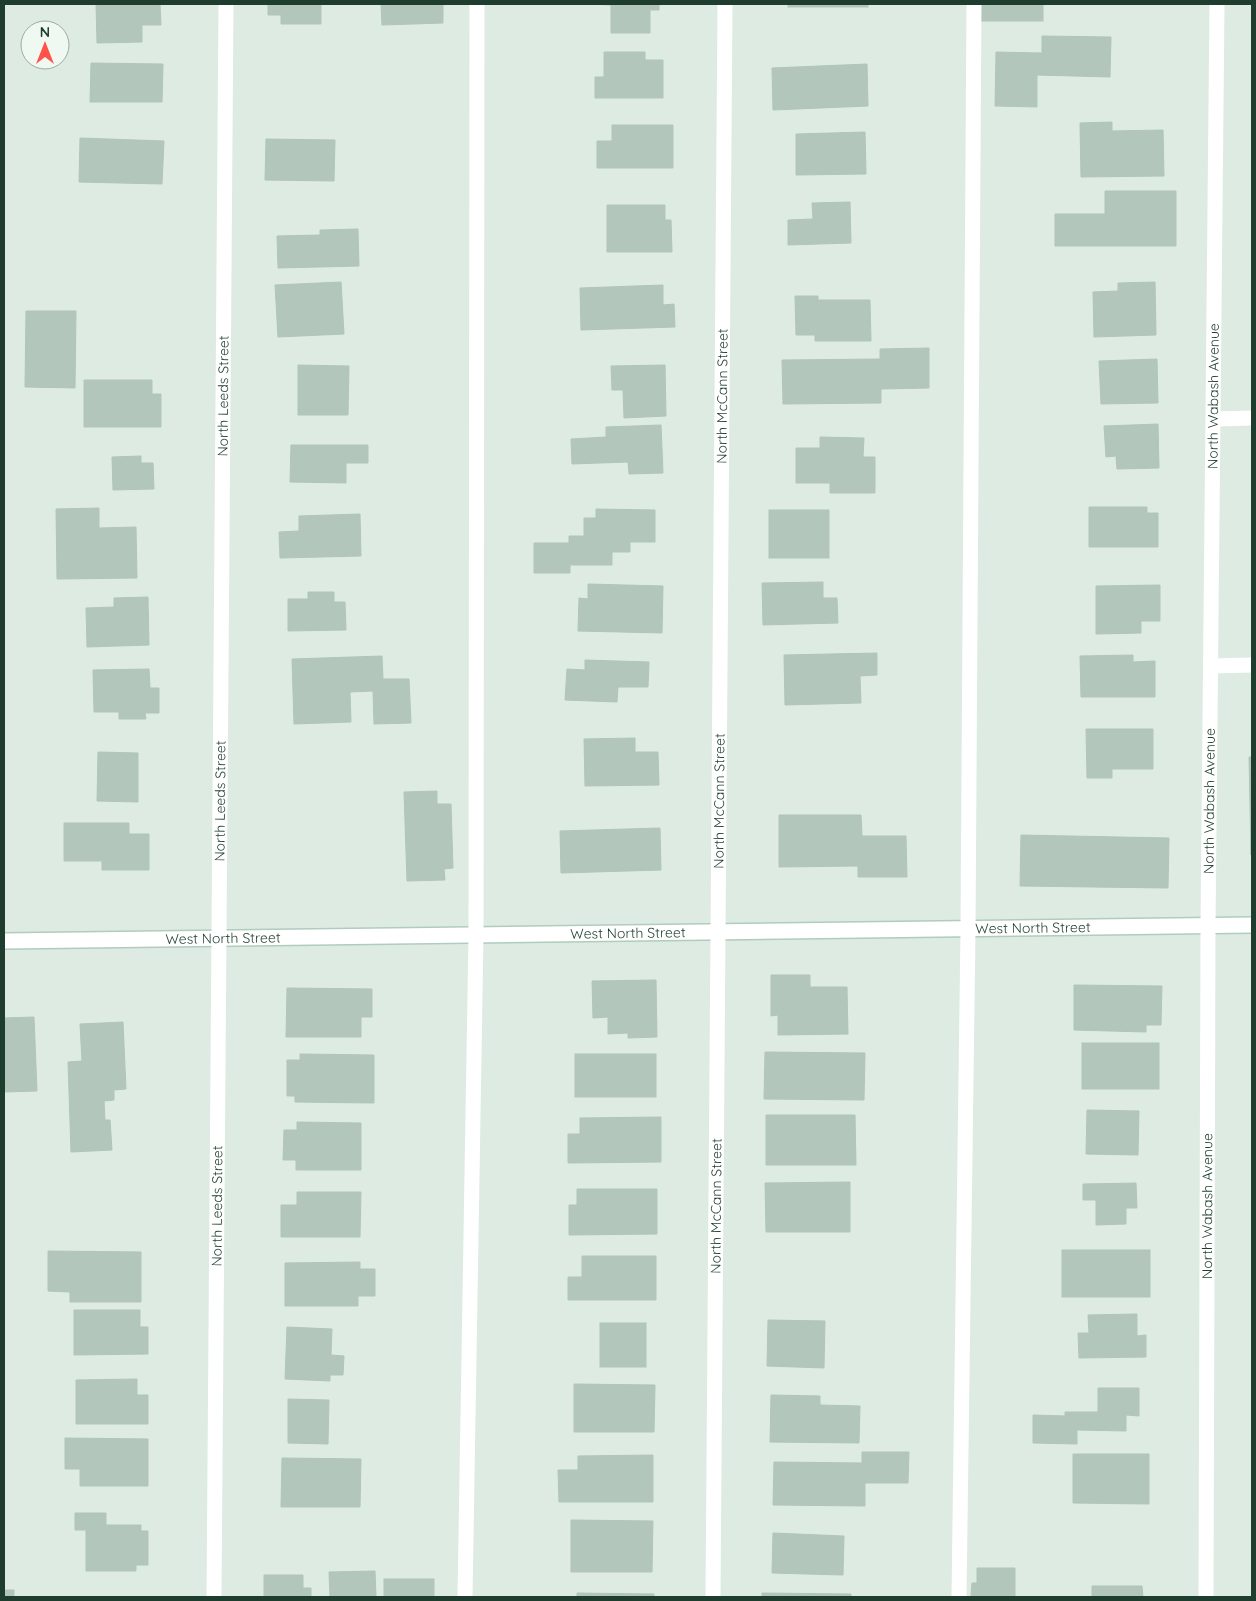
<svg xmlns="http://www.w3.org/2000/svg" width="1256" height="1601" font-family="Quicksand,sans-serif">
	<style>
		.building { fill: #b3c6bb; stroke: #b0c6b8 }
		.lines { fill: none; stroke-linecap: round; stroke-linejoin: round }
		.secondary-casing { stroke: #b0ccbd; stroke-width: 18 }
		.lane { stroke: #fff; stroke-width: 15 }
		.street { stroke: #fff; stroke-width: 15 }
		.secondary { stroke: #fff; stroke-width: 15 }
		.labels { text-anchor: middle; dominant-baseline: central; stroke-width: 4; stroke-linejoin: round; paint-order: stroke }
		.street-label { font-size: 14px; fill: #1e3d2e; stroke: #eff8f1 }
	</style>
	<rect width="100%" height="100%" fill="#deebe3"/>
	<g class="building">
		<polygon points="96,4 160,4 161,25 142,25 142,42 97,43"/>
		<polygon points="268,4 321,4 321,24 281,24 281,15 268,15"/>
		<polygon points="381,4 443,4 443,23 382,25"/>
		<polygon points="594,4 659,4 659,10 650,10 650,33 611,33 611,5"/>
		<rect x="788" y="4" width="80" height="3"/>
		<rect x="981" y="4" width="62" height="17"/>
		<polygon points="1042,36 1111,37 1110,77 1037,75 1037,107 995,106 996,52 1042,53"/>
		<polygon points="604,52 645,52 645,60 663,60 663,98 595,98 595,77 604,77"/>
		<polygon points="91,63 163,64 162,102 90,102"/>
		<polygon points="867,64 868,106 773,110 772,68"/>
		<polygon points="1112,122 1112,131 1163,130 1164,176 1081,177 1080,123"/>
		<polygon points="612,125 673,125 673,168 597,168 597,141 612,141"/>
		<polygon points="865,132 866,174 796,175 796,134"/>
		<polygon points="80,138 164,141 162,184 79,182"/>
		<polygon points="266,139 335,140 334,181 265,180"/>
		<polygon points="1105,191 1176,191 1176,246 1055,246 1055,214 1105,214"/>
		<polygon points="850,202 851,243 788,245 788,220 813,219 812,203"/>
		<polygon points="607,205 665,205 665,220 671,220 672,252 607,252"/>
		<polygon points="358,229 359,266 278,268 277,236 320,235 320,230"/>
		<polygon points="341,282 344,334 278,337 275,285"/>
		<polygon points="1155,282 1156,335 1094,337 1093,292 1118,291 1118,283"/>
		<polygon points="663,285 663,305 674,304 675,327 581,330 580,288"/>
		<polygon points="795,296 818,296 818,300 870,300 871,341 815,341 815,335 796,335"/>
		<polygon points="26,311 76,311 75,388 25,387"/>
		<polygon points="929,348 929,388 881,389 881,403 783,404 782,360 880,359 880,349"/>
		<polygon points="1157,359 1158,403 1101,404 1099,361"/>
		<polygon points="298,365 349,366 348,415 298,415"/>
		<polygon points="665,365 666,416 624,418 623,390 612,390 611,366"/>
		<polygon points="84,380 152,380 152,394 161,394 161,427 84,427"/>
		<polygon points="1158,424 1159,468 1117,469 1116,456 1106,457 1104,426"/>
		<polygon points="661,425 663,473 629,474 628,462 572,464 571,439 606,437 606,427"/>
		<polygon points="820,437 864,438 863,457 875,457 875,493 830,493 830,483 796,483 796,448 820,448"/>
		<polygon points="291,445 368,445 368,463 346,463 346,483 290,482"/>
		<polygon points="141,456 141,463 153,463 154,489 113,490 112,457"/>
		<polygon points="1089,507 1147,507 1147,513 1158,513 1158,547 1089,547"/>
		<polygon points="99,508 99,528 136,527 137,578 57,579 56,509"/>
		<polygon points="596,509 655,510 655,542 630,542 630,552 612,552 612,565 570,565 570,573 534,573 534,543 569,543 569,536 584,536 584,518 596,518"/>
		<rect x="769" y="510" width="60" height="48"/>
		<polygon points="360,514 361,556 280,558 279,532 299,531 299,516"/>
		<polygon points="823,582 823,598 837,598 838,623 763,625 762,583"/>
		<polygon points="588,584 663,586 662,633 578,631 579,598 588,599"/>
		<polygon points="1160,585 1160,621 1141,621 1141,633 1096,634 1096,586"/>
		<polygon points="308,592 334,592 334,602 345,602 346,630 288,631 288,599 308,599"/>
		<polygon points="148,597 149,645 87,647 86,608 114,607 114,598"/>
		<polygon points="877,653 877,675 860,676 861,703 785,705 784,655"/>
		<polygon points="1133,655 1133,662 1155,661 1155,697 1081,697 1080,656"/>
		<polygon points="382,656 383,679 409,679 411,723 374,724 373,691 350,692 351,722 294,724 292,659"/>
		<polygon points="585,660 649,662 648,687 618,687 617,702 565,700 567,669 585,670"/>
		<polygon points="149,669 150,688 159,688 159,713 145,713 146,719 119,719 119,712 94,712 93,670"/>
		<polygon points="1086,729 1153,729 1153,769 1112,769 1112,778 1087,778"/>
		<polygon points="635,738 635,752 658,752 659,785 585,786 584,739"/>
		<polygon points="98,752 138,753 138,802 97,801"/>
		<polygon points="1249,757 1252,757 1251,855"/>
		<polygon points="437,791 437,804 451,804 453,868 444,869 445,880 407,881 404,792"/>
		<polygon points="779,815 861,815 862,836 906,836 907,877 858,877 858,866 779,867"/>
		<polygon points="64,823 129,823 129,834 149,834 149,870 102,870 102,861 64,861"/>
		<polygon points="660,828 661,870 561,873 560,831"/>
		<polygon points="1021,835 1169,838 1168,888 1020,886"/>
		<polygon points="771,975 810,975 810,987 847,987 848,1034 778,1035 778,1015 771,1016"/>
		<polygon points="656,980 657,1037 628,1038 628,1033 608,1034 608,1017 593,1018 592,981"/>
		<polygon points="1074,985 1162,986 1161,1025 1146,1025 1146,1032 1074,1030"/>
		<polygon points="287,988 372,989 372,1017 361,1017 361,1037 286,1037"/>
		<polygon points="34,1017 37,1091 4,1092 4,1018"/>
		<polygon points="123,1022 126,1089 114,1090 114,1100 104,1101 105,1120 110,1120 112,1150 71,1152 68,1062 82,1061 80,1024"/>
		<rect x="1082" y="1043" width="77" height="46"/>
		<polygon points="765,1052 865,1053 864,1100 764,1099"/>
		<polygon points="300,1054 374,1055 374,1103 295,1102 295,1096 287,1096 287,1060 300,1060"/>
		<rect x="575" y="1054" width="81" height="43"/>
		<polygon points="1087,1110 1139,1111 1138,1155 1086,1154"/>
		<polygon points="766,1115 855,1115 856,1165 766,1165"/>
		<polygon points="661,1117 661,1162 568,1163 568,1134 580,1134 580,1118"/>
		<polygon points="297,1122 361,1123 361,1170 296,1170 296,1160 283,1160 284,1130 297,1130"/>
		<polygon points="850,1182 850,1232 766,1232 765,1183"/>
		<polygon points="1136,1183 1137,1208 1126,1208 1126,1224 1096,1225 1096,1200 1083,1200 1083,1184"/>
		<polygon points="577,1189 657,1189 657,1234 569,1235 569,1205 577,1205"/>
		<polygon points="297,1192 361,1192 360,1237 281,1237 281,1205 297,1205"/>
		<rect x="1062" y="1250" width="88" height="47"/>
		<polygon points="48,1251 141,1252 141,1302 70,1302 70,1292 48,1291"/>
		<polygon points="582,1256 656,1256 656,1300 568,1300 568,1277 582,1277"/>
		<polygon points="360,1262 360,1269 375,1269 375,1296 358,1296 358,1306 285,1306 285,1263"/>
		<polygon points="74,1310 140,1310 140,1327 148,1327 148,1354 74,1355"/>
		<polygon points="1137,1314 1137,1336 1146,1335 1146,1357 1079,1358 1078,1333 1089,1333 1088,1315"/>
		<polygon points="768,1320 825,1321 824,1368 767,1366"/>
		<rect x="600" y="1323" width="46" height="44"/>
		<polygon points="287,1327 332,1329 331,1355 344,1356 343,1375 330,1375 330,1381 285,1379"/>
		<polygon points="137,1379 137,1395 148,1395 148,1424 76,1424 76,1380"/>
		<polygon points="574,1384 655,1385 654,1432 574,1432"/>
		<polygon points="1098,1388 1139,1388 1139,1416 1126,1415 1126,1431 1077,1430 1077,1444 1033,1443 1033,1415 1065,1416 1065,1412 1098,1412"/>
		<polygon points="771,1395 820,1396 820,1405 860,1406 859,1443 770,1442"/>
		<polygon points="288,1399 329,1400 328,1444 288,1443"/>
		<polygon points="65,1438 148,1439 148,1486 80,1486 80,1469 65,1469"/>
		<polygon points="862,1452 909,1452 908,1483 865,1483 865,1506 773,1505 774,1462 862,1463"/>
		<polygon points="1073,1454 1149,1454 1149,1504 1073,1503"/>
		<polygon points="653,1455 653,1502 559,1502 558,1470 578,1470 578,1456"/>
		<polygon points="282,1458 361,1459 360,1507 281,1507"/>
		<polygon points="75,1513 106,1513 106,1525 141,1525 141,1531 148,1531 148,1565 136,1565 136,1571 86,1571 86,1530 75,1530"/>
		<polygon points="571,1520 653,1521 652,1572 571,1572"/>
		<polygon points="773,1533 844,1536 843,1575 772,1573"/>
		<polygon points="977,1568 1015,1568 1015,1597 971,1597 972,1583 977,1583"/>
		<polygon points="375,1571 376,1597 330,1597 329,1572"/>
		<polygon points="264,1575 303,1575 303,1588 311,1588 311,1597 264,1597"/>
		<rect x="384" y="1579" width="50" height="18"/>
		<polygon points="1092,1586 1142,1586 1143,1597 1092,1597"/>
		<rect x="4" y="1590" width="10" height="7"/>
		<polygon points="577,1593 654,1594 654,1597 577,1597"/>
		<polygon points="762,1593 851,1594 851,1597 762,1597"/>
	</g>
	<g class="lines">
		<g class="secondary-casing">
			<g id="secondary">
				<path id="s4" d="M4 941 1252 925"/>
			</g>
		</g>
		<g class="lane">
			<polyline points="1211,666 1252,665"/>
			<polyline points="465,1597 476,935 477,4"/>
			<polyline points="959,1597 968,930 974,4"/>
		</g>
		<g class="street">
			<polyline points="1215,419 1252,418"/>
			<path id="s1" d="M214 1597 226 4"/>
			<path id="s2" d="M713 1597 725 4"/>
			<path id="s3" d="M1206 1597 1208 926 1217 4"/>
		</g>
		<use href="#secondary" class="secondary"/>
	</g>
	<g class="labels">
		<g class="street-label">
			<text stroke="none"><textPath href="#s1" startOffset="1201">North Leeds Street</textPath></text>
			<text stroke="none"><textPath href="#s2" startOffset="1201">North McCann Street</textPath></text>
			<text stroke="none"><textPath href="#s3" startOffset="1201">North Wabash Avenue</textPath></text>
			<text stroke="none"><textPath href="#s1" startOffset="796">North Leeds Street</textPath></text>
			<text stroke="none"><textPath href="#s3" startOffset="796">North Wabash Avenue</textPath></text>
			<text stroke="none"><textPath href="#s2" startOffset="796">North McCann Street</textPath></text>
			<text stroke="none"><textPath href="#s4" startOffset="1029">West North Street</textPath></text>
			<text stroke="none"><textPath href="#s4" startOffset="624">West North Street</textPath></text>
			<text stroke="none"><textPath href="#s4" startOffset="219">West North Street</textPath></text>
			<text stroke="none"><textPath href="#s1" startOffset="391">North Leeds Street</textPath></text>
			<text stroke="none"><textPath href="#s2" startOffset="391">North McCann Street</textPath></text>
			<text stroke="none"><textPath href="#s3" startOffset="391">North Wabash Avenue</textPath></text>
		</g>
	</g>
	<rect width="1256" height="1601" fill="none" stroke="#1e3d2e" stroke-width="10"/>
	<g transform="translate(45 45)"><circle r="24" fill="#eff8f1" stroke="#9bada3"/>
	<path d="M0-4L9 19L0 12L-9 19Z" fill="#ff5249"/>
	<text y="-8" font-size="14" font-weight="bold" text-anchor="middle" fill="#1e3d2e">N</text>
	</g>
</svg>
